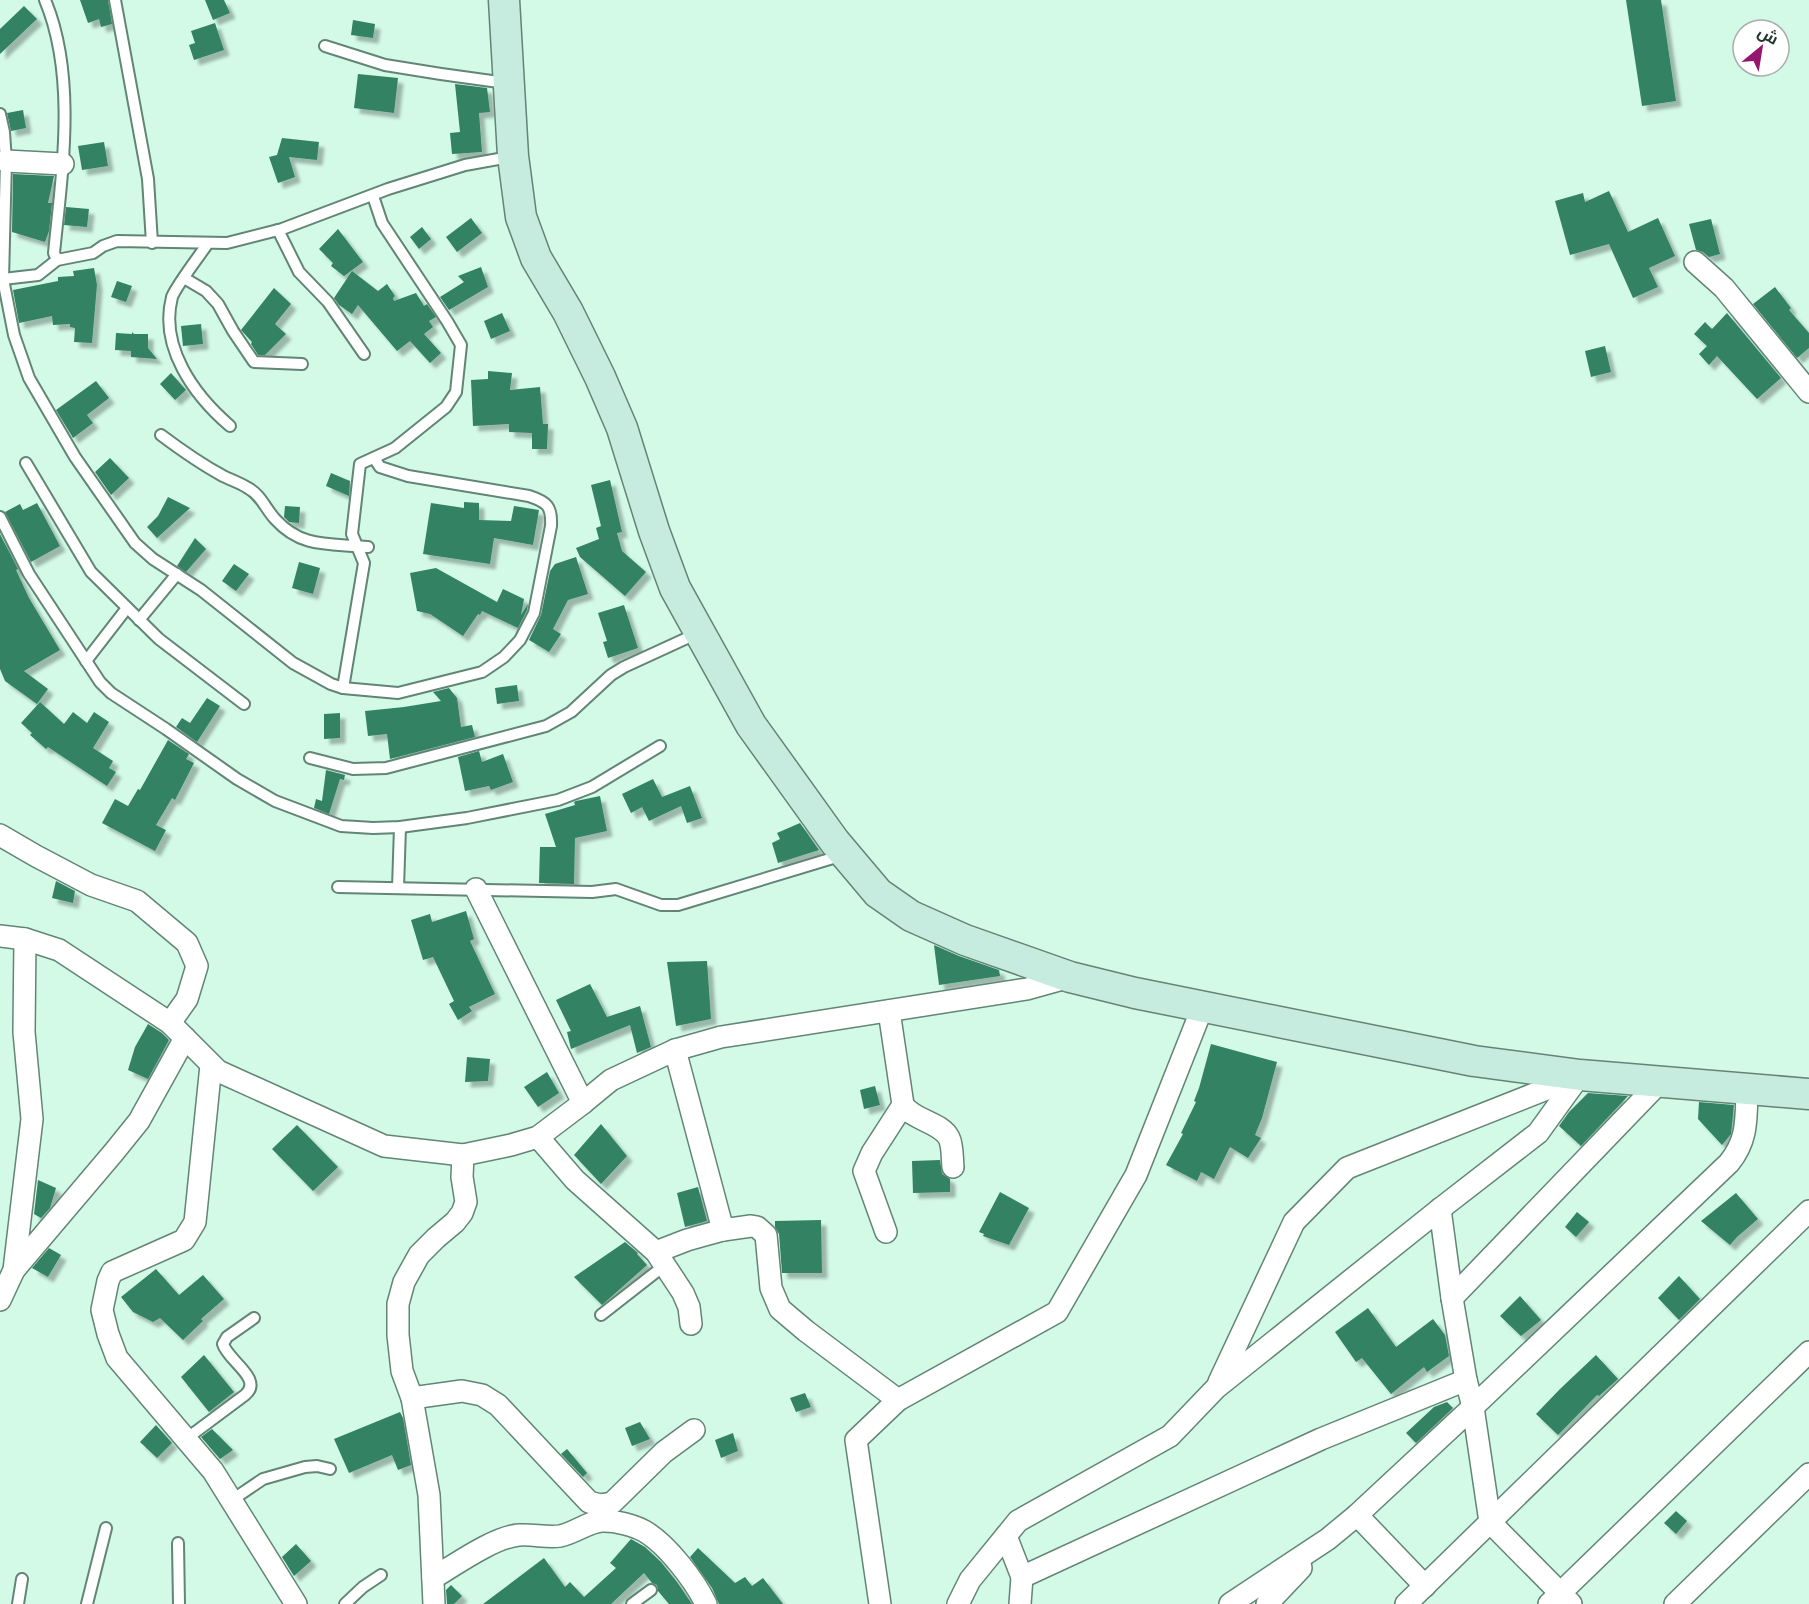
<svg xmlns="http://www.w3.org/2000/svg" width="1809" height="1604" font-family="'Exo 2',Cairo,sans-serif">
	<style>
		.building { fill: #318264; filter: url(#shadow) }
		.lines { fill: none; stroke-linecap: round; stroke-linejoin: round }
		.service-casing { stroke: #628575; stroke-width: 14 }
		.minor-casing { stroke: #628575; stroke-width: 24 }
		.secondary-casing { stroke: #628575; stroke-width: 33 }
		.service { stroke: #fff; stroke-width: 10 }
		.minor { stroke: #fff; stroke-width: 21 }
		.secondary { stroke: #c5ecde; stroke-width: 30 }
	</style>
	<defs>
		<filter id="shadow"><feDropShadow dx="5.5" dy="5.5" stdDeviation="1.5" flood-color="#0004"/></filter>
	</defs>
	<rect width="100%" height="100%" fill="#d3f9e7"/>
	<g class="building">
		<polygon points="80,0 108,0 112,24 101,27 99,19 88,23"/>
		<polygon points="205,0 224,0 230,13 213,20"/>
		<polygon points="1626,0 1661,0 1676,101 1642,106"/>
		<polygon points="24,6 37,19 0,54 0,29"/>
		<polygon points="353,20 375,24 373,38 351,35"/>
		<polygon points="215,23 224,50 194,60 189,45 195,43 191,31"/>
		<polygon points="358,74 398,78 394,113 354,108"/>
		<polygon points="455,84 487,88 490,112 479,113 482,152 452,154 450,133 460,132"/>
		<polygon points="23,110 26,128 11,131 7,113"/>
		<polygon points="282,138 319,142 317,160 289,157 295,177 278,183 269,157 277,155"/>
		<polygon points="104,142 108,166 82,170 78,146"/>
		<polygon points="13,174 54,176 48,203 52,203 49,231 45,242 12,232"/>
		<polygon points="1609,191 1628,232 1658,218 1675,256 1649,268 1658,287 1633,298 1609,244 1570,255 1555,201 1583,193 1585,202"/>
		<polygon points="66,207 89,209 87,227 64,225"/>
		<polygon points="471,218 482,233 457,252 446,237"/>
		<polygon points="1711,219 1720,254 1709,257 1703,252 1696,250 1689,224"/>
		<polygon points="422,227 431,239 419,249 410,237"/>
		<polygon points="338,229 363,262 344,276 331,266 333,263 319,249"/>
		<polygon points="481,267 488,287 449,310 440,297 464,282 458,276"/>
		<polygon points="94,268 97,285 92,343 74,342 75,328 70,327 70,324 53,325 52,316 19,323 13,290 58,281 58,277 74,276 73,271"/>
		<polygon points="352,271 378,291 387,284 395,296 393,298 394,301 416,293 424,306 427,304 436,317 429,321 433,327 424,334 441,353 430,363 410,341 397,351 358,305 352,314 339,305 334,298"/>
		<polygon points="117,281 132,286 126,302 111,297"/>
		<polygon points="1775,287 1791,308 1789,310 1809,333 1809,348 1797,358 1753,304"/>
		<polygon points="274,288 291,304 275,324 286,334 265,355 258,355 251,344 252,342 241,330"/>
		<polygon points="502,313 510,331 491,339 484,321"/>
		<polygon points="1727,313 1781,378 1757,399 1717,356 1709,365 1699,354 1707,346 1694,334 1705,322 1712,329"/>
		<polygon points="201,324 203,344 183,346 181,326"/>
		<polygon points="132,332 134,334 148,334 148,348 157,359 131,357 131,351 115,350 116,333 132,334"/>
		<polygon points="1605,346 1611,372 1591,377 1585,351"/>
		<polygon points="488,371 512,373 510,390 540,387 543,424 548,424 547,449 532,449 532,433 509,432 509,424 473,426 471,380 488,379"/>
		<polygon points="171,373 186,390 175,400 160,384"/>
		<polygon points="96,381 109,398 87,415 93,423 73,438 56,410"/>
		<polygon points="110,458 129,478 111,495 95,472"/>
		<polygon points="331,473 350,481 349,496 326,486"/>
		<polygon points="610,480 622,532 617,533 622,551 646,572 625,596 580,557 576,548 599,539 596,528 601,526 591,485"/>
		<polygon points="168,497 190,508 157,538 147,527 158,516"/>
		<polygon points="464,502 479,503 479,520 511,521 514,506 539,510 533,545 494,538 490,564 423,554 431,503 464,508"/>
		<polygon points="37,503 60,546 31,562 5,512 20,504 23,510"/>
		<polygon points="285,506 300,507 299,523 289,522 284,517"/>
		<polygon points="0,534 18,569 16,570 29,598 60,650 24,671 48,689 37,704 5,681 0,669"/>
		<polygon points="195,538 206,549 186,572 177,566"/>
		<polygon points="576,557 588,594 568,600 553,629 561,634 549,652 529,640 541,615 550,571 555,564"/>
		<polygon points="299,562 320,568 313,594 292,588"/>
		<polygon points="234,564 249,574 236,591 222,581"/>
		<polygon points="436,568 497,602 503,589 524,599 521,615 528,604 527,610 518,628 482,611 480,615 478,614 463,636 430,614 417,611 410,573"/>
		<polygon points="624,605 638,648 608,658 603,642 607,641 598,613"/>
		<polygon points="517,685 519,701 497,704 495,688"/>
		<polygon points="449,688 457,698 461,727 472,725 475,737 390,759 387,734 368,736 365,711 404,707 441,701 433,692"/>
		<polygon points="207,698 220,706 197,742 176,727 182,718 190,723"/>
		<polygon points="40,702 64,724 73,712 87,723 94,712 109,722 93,748 113,761 109,768 116,772 107,786 48,747 46,749 30,735 32,733 21,723"/>
		<polygon points="340,713 340,738 324,739 324,714"/>
		<polygon points="168,740 189,754 186,759 194,763 175,800 172,798 156,825 166,830 155,851 102,823 115,799 128,806 138,789 140,790"/>
		<polygon points="479,751 482,762 503,754 513,782 491,790 489,786 465,791 458,757"/>
		<polygon points="326,770 345,775 344,780 340,779 329,814 314,808 316,799 322,801"/>
		<polygon points="653,779 662,797 690,786 702,818 687,823 681,806 649,821 642,807 631,813 622,794"/>
		<polygon points="600,796 607,831 575,838 574,884 539,883 540,847 556,847 545,814 575,805 574,802 576,801"/>
		<polygon points="800,823 819,850 778,863 772,843 780,839 777,833"/>
		<polygon points="56,881 75,891 73,903 52,898"/>
		<polygon points="466,911 474,939 470,941 495,994 469,1007 472,1011 458,1020 449,1004 454,1001 433,957 423,960 411,920 430,914 432,922"/>
		<polygon points="934,945 959,956 999,970 1000,976 939,985"/>
		<polygon points="707,961 711,1019 676,1026 667,962"/>
		<polygon points="590,984 607,1017 640,1006 651,1047 637,1053 630,1025 571,1049 567,1032 571,1031 556,1000"/>
		<polygon points="148,1024 162,1033 169,1040 148,1079 128,1070 135,1047"/>
		<polygon points="1211,1044 1277,1062 1262,1118 1255,1135 1261,1138 1248,1158 1230,1147 1214,1179 1201,1172 1197,1181 1166,1165 1183,1134 1181,1133 1196,1102 1194,1101 1199,1088"/>
		<polygon points="467,1057 490,1059 488,1081 465,1082"/>
		<polygon points="547,1072 559,1093 538,1107 524,1087"/>
		<polygon points="875,1086 880,1105 864,1109 860,1090"/>
		<polygon points="1588,1093 1628,1096 1581,1146 1559,1126 1569,1112"/>
		<polygon points="1699,1102 1734,1105 1731,1134 1722,1145 1698,1119"/>
		<polygon points="601,1124 627,1156 601,1184 574,1155"/>
		<polygon points="297,1125 338,1167 313,1191 272,1149"/>
		<polygon points="940,1160 942,1174 950,1179 950,1192 913,1193 912,1161"/>
		<polygon points="38,1180 56,1188 50,1208 41,1218 34,1214"/>
		<polygon points="698,1187 707,1221 685,1227 677,1193"/>
		<polygon points="1000,1192 1029,1208 1009,1245 983,1236 984,1234 979,1232"/>
		<polygon points="1736,1193 1758,1219 1737,1237 1730,1245 1701,1221"/>
		<polygon points="1577,1212 1589,1222 1576,1237 1565,1227"/>
		<polygon points="821,1220 822,1273 782,1273 779,1234 775,1227 775,1221"/>
		<polygon points="625,1242 638,1253 637,1254 647,1265 602,1305 574,1277"/>
		<polygon points="49,1248 61,1255 48,1277 32,1268"/>
		<polygon points="156,1269 179,1295 203,1275 224,1299 201,1319 203,1321 183,1340 160,1318 153,1322 133,1312 121,1297"/>
		<polygon points="1679,1276 1700,1299 1679,1320 1658,1298"/>
		<polygon points="1520,1296 1541,1320 1521,1336 1500,1316"/>
		<polygon points="1368,1308 1396,1347 1433,1319 1445,1335 1449,1356 1427,1372 1424,1367 1391,1394 1362,1358 1356,1362 1335,1332"/>
		<polygon points="204,1355 234,1392 209,1412 181,1377"/>
		<polygon points="1596,1355 1618,1379 1599,1396 1597,1395 1558,1435 1536,1414 1560,1389"/>
		<polygon points="805,1393 811,1407 796,1412 790,1398"/>
		<polygon points="1447,1402 1453,1408 1416,1443 1406,1433 1434,1407"/>
		<polygon points="400,1412 403,1418 411,1465 398,1470 392,1455 349,1473 334,1439"/>
		<polygon points="640,1422 650,1439 632,1446 625,1428"/>
		<polygon points="156,1425 172,1443 157,1458 140,1442"/>
		<polygon points="212,1429 233,1450 220,1459 201,1437"/>
		<polygon points="733,1433 738,1451 721,1458 715,1440"/>
		<polygon points="567,1449 587,1473 583,1477 561,1454"/>
		<polygon points="1676,1511 1687,1521 1676,1534 1664,1523"/>
		<polygon points="631,1539 645,1547 661,1562 677,1582 692,1604 669,1604 658,1591 657,1585 652,1583 644,1573 611,1604 483,1604 544,1558 565,1587 570,1582 584,1597 616,1568 610,1563"/>
		<polygon points="296,1544 311,1561 294,1576 282,1557"/>
		<polygon points="698,1548 735,1583 745,1577 752,1586 763,1578 783,1604 719,1604 712,1588 690,1557"/>
		<polygon points="451,1585 462,1596 454,1604 447,1604 446,1590"/>
	</g>
	<g class="lines">
		<g class="service-casing">
			<g id="service">
				<path d="M45 0C77 76 62 173 54 253L57 260"/>
				<polyline points="115,0 148,179 152,243"/>
				<polyline points="325,46 385,65 441,74 506,83"/>
				<path d="M0 114 4 132 6 161 3 279 14 335 29 378 75 457 135 543 153 559 201 590 293 663 331 684 343 688 398 693 482 672 504 657 520 640 534 613 551 526C552 506 547 502 529 496L408 476 380 467 374 458"/>
				<polyline points="278,230 299,272 328,302 364,354"/>
				<path d="M208 243C200 255 176 286 172 297 159 347 194 395 230 426"/>
				<polyline points="184,278 206,291 218,304 233,331 254,362 302,364"/>
				<polyline points="3,279 38,275 57,260 93,253 103,246 117,241 227,243 282,229 388,189 465,165 510,157"/>
				<path d="M161 435C181 450 201 464 223 476 231 480 240 483 248 488 261 495 265 508 275 519 302 549 330 543 368 547"/>
				<polyline points="26,463 91,572 159,639 244,704"/>
				<polyline points="0,517 29,574 100,682 111,693 166,729 237,779 275,801 341,826 373,828 400,827 467,818 558,800 592,787 660,746"/>
				<polyline points="139,620 177,574"/>
				<polyline points="86,661 127,608"/>
				<polyline points="343,688 364,563 352,534 360,464 395,448 446,407 456,392 461,345 447,321 382,223 373,196"/>
				<polyline points="310,758 353,769 386,768 546,726 571,712 611,675 624,667 698,633"/>
				<polyline points="338,887 592,892 616,889 661,905 678,905 843,855"/>
				<polyline points="398,888 400,827"/>
				<polyline points="601,1315 665,1265"/>
				<path d="M186 1439 245 1395C264 1379 228 1361 223 1344L227 1337 254 1318"/>
				<polyline points="232,1500 263,1479 305,1467 317,1466 330,1469"/>
				<polyline points="178,1543 179,1604"/>
				<polyline points="18,1604 22,1579"/>
				<polyline points="87,1604 106,1528"/>
				<polyline points="345,1604 363,1587 381,1575"/>
				<polyline points="632,1604 651,1590"/>
			</g>
		</g>
		<g class="minor-casing">
			<g id="minor">
				<polyline points="6,161 63,164"/>
				<polyline points="1695,262 1724,288 1809,392"/>
				<polyline points="0,835 36,856 91,885 137,901 187,943 197,966 187,999 170,1023"/>
				<polyline points="476,889 583,1103"/>
				<polyline points="0,936 25,939 59,950 170,1023 218,1071 384,1146 463,1155 511,1145 538,1137 583,1103 611,1080 675,1050 721,1037 1027,989 1070,977"/>
				<polyline points="675,1050 723,1230"/>
				<polyline points="211,1065 195,1222 184,1240 112,1272 108,1281 102,1310 108,1334 117,1358 213,1471 296,1604"/>
				<path d="M903 1105C914 1121 941 1122 949 1138 953 1146 952 1159 953 1167"/>
				<polyline points="538,1137 575,1180 656,1252 683,1293 689,1307 691,1324"/>
				<polyline points="1440,1209 1452,1298 1466,1380 1473,1407 1490,1522 1571,1604"/>
				<polyline points="886,1232 864,1171 872,1153 903,1105 889,1011"/>
				<polyline points="656,1252 687,1240 723,1230 751,1226 757,1227 766,1235 771,1288 780,1309 806,1331 898,1400"/>
				<polyline points="14,1270 114,1152 139,1121 185,1038"/>
				<polyline points="1452,1298 1659,1083"/>
				<polyline points="0,1300 14,1270 32,1119 24,1032 25,939"/>
				<polyline points="1219,1382 1294,1222 1347,1168 1577,1077"/>
				<polyline points="412,1398 462,1391 482,1395 498,1405 589,1502 600,1505 612,1503 664,1452 694,1430"/>
				<polyline points="1357,1515 1425,1586"/>
				<polyline points="1006,1536 1022,1577 1020,1604"/>
				<polyline points="1022,1577 1321,1439 1466,1380"/>
				<path d="M433 1578C455 1565 494 1537 519 1535 533 1534 547 1538 560 1536 575 1533 591 1520 604 1521 616 1521 633 1525 644 1531 667 1544 695 1581 706 1604"/>
				<polyline points="434,1604 429,1495 412,1398 402,1371 398,1335 398,1304 404,1282 419,1255 436,1238 455,1222 462,1213 466,1202 462,1177 463,1155"/>
				<polyline points="880,1604 856,1440 898,1400 1057,1312 1136,1175 1203,1006"/>
				<polyline points="958,1604 970,1580 1018,1521 1170,1436 1216,1388 1440,1209 1538,1133 1580,1075"/>
				<path d="M1230 1604 1328 1539 1357 1515 1473 1407 1729 1163C1748 1140 1746 1119 1747 1090"/>
				<polyline points="1267,1604 1301,1568"/>
				<polyline points="1406,1604 1809,1211"/>
				<polyline points="1549,1604 1809,1352"/>
				<polyline points="1675,1604 1809,1474"/>
			</g>
		</g>
		<g class="secondary-casing">
			<polyline id="secondary" points="504,0 513,156 521,217 536,258 568,312 600,377 622,428 654,531 675,588 751,725 835,842 878,893 911,916 965,940 1070,977 1135,993 1474,1061 1580,1075 1809,1094"/>
		</g>
		<use href="#service" class="service"/>
		<use href="#minor" class="minor"/>
		<use href="#secondary" class="secondary"/>
	</g>
	<g transform="translate(1761 48) rotate(30)"><circle r="28" fill="#ffffff" stroke="#a8aeab" stroke-width="1.5"/>
	<path d="M0-4.5L10 22L0 15L-10 22Z" fill="#96156d"/>
	<text y="-9" font-size="16" font-weight="bold" text-anchor="middle" fill="#26352e">ش</text>
	</g>
</svg>
